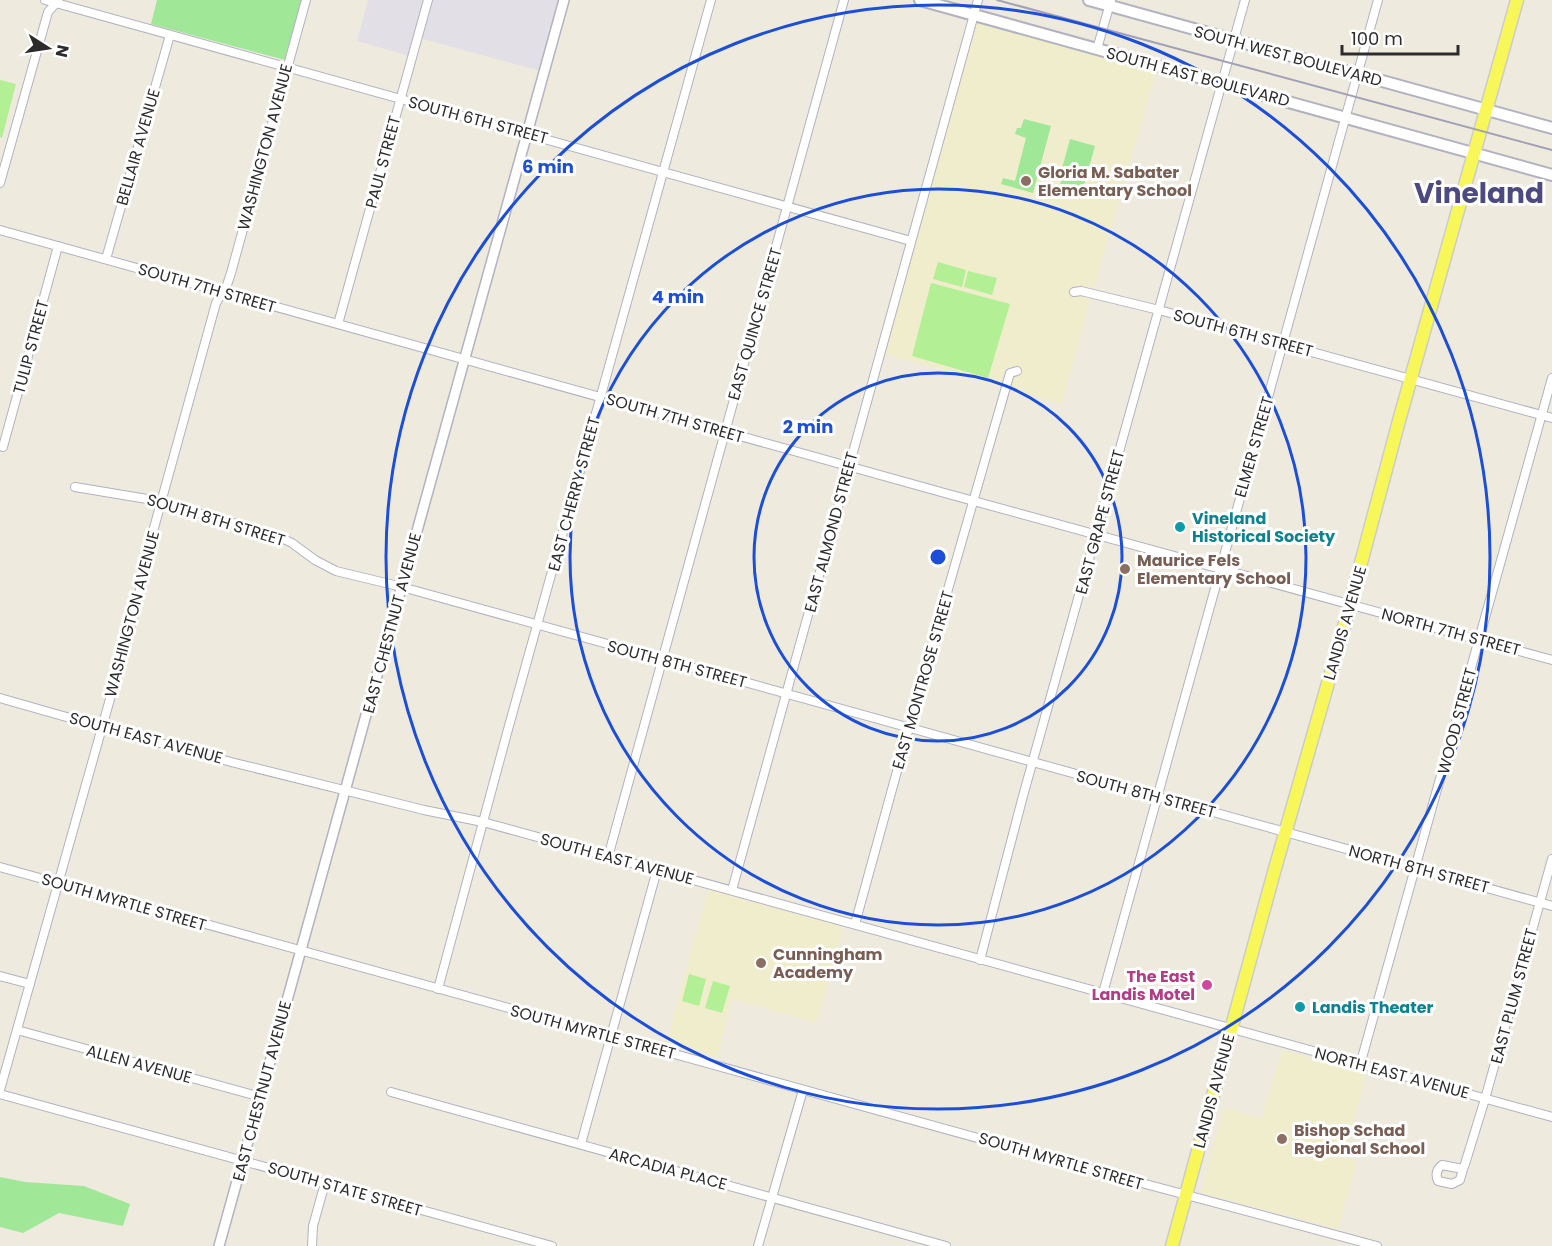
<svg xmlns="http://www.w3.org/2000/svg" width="1552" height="1246" font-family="Poppins,sans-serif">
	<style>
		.industrial { fill: #e3dfe7 }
		.education { fill: #f0edcd }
		.green { fill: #a1e798 }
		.pitch { fill: #b3ef94 }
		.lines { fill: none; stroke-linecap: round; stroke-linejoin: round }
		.minor-casing { stroke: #b2b2c0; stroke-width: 10 }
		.tertiary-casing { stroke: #b2b2c0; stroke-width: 12 }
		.secondary-casing { stroke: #b2b2c0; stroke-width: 14 }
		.primary-casing { stroke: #ccc; stroke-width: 15 }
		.minor { stroke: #fff; stroke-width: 8 }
		.tertiary { stroke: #fff; stroke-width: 9 }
		.secondary { stroke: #fff; stroke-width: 10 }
		.primary { stroke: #f7f75a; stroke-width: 12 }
		.rail { stroke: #a2a0b7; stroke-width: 2 }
		.ring { fill: none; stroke: #1d4ed8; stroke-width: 3 }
		.education-dot { fill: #8d6e63; stroke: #fff; stroke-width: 2 }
		.culture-dot { fill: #0f9aa8; stroke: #fff; stroke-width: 2 }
		.hotel-dot { fill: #d1479c; stroke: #fff; stroke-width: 2 }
		.labels { text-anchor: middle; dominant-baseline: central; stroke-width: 6; stroke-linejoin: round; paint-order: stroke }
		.street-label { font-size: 16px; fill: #2c2c2c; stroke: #fff }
		.education-label { font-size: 16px; font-weight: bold; fill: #785e54; stroke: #fff; text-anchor: start }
		.culture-label { font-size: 16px; font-weight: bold; fill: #0d838f; stroke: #fff; text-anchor: start }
		.hotel-label { font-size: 16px; font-weight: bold; fill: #b23c85; stroke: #fff; text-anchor: end }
		.town-label { font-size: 28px; font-weight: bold; fill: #4c4a80; stroke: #fff }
		.centre { fill: #1d4ed8; stroke: #fff; stroke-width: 3 }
		.ring-label { font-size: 18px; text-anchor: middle; font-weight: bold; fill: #1d4ed8; stroke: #fff; stroke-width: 6; stroke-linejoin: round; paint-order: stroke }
	</style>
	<rect width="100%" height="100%" fill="#eeebde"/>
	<polygon class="industrial" points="368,0 564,0 544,72 419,38 413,57 357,41"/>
	<g class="education">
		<polygon points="974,15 1158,66 1085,318 1062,404 881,353"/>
		<polygon points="708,890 843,927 817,1023 732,999 717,1057 666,1043"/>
		<polygon points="1282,1050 1367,1072 1344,1158 1357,1162 1338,1229 1201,1193 1224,1108 1262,1119"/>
	</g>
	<g class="green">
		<polygon points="157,0 302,0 285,60 151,24"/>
		<polygon points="1024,119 1051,126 1033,193 1001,184 1003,178 1015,181 1026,138 1015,134 1017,128 1021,128"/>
		<polygon points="1070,139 1095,146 1080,199 1058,193 1063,173 1061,172"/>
		<polygon points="0,1177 25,1182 84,1186 130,1204 123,1226 59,1213 23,1233 0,1227"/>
	</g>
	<g class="pitch">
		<polygon points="0,80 16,84 2,138 0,137"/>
		<polygon points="938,262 966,270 962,287 933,279"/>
		<polygon points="968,271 997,278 992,295 964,287"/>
		<polygon points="931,283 1010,304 988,378 912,356"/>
		<polygon points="689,974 706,979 699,1006 682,1001"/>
		<polygon points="713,981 730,986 722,1013 705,1008"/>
	</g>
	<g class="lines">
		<g class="minor-casing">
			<g id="minor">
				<path d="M45 0C334 80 623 160 911 241"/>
				<polyline points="1097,49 1111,0"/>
				<polyline points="0,183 48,12 58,1"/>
				<polyline points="0,230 941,492 1552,660"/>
				<polyline points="106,259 170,35"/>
				<polyline points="1074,292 1081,291 1159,310 1552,418"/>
				<polyline points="338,324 428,0"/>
				<polyline points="3,447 58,246"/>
				<polyline points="75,487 153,500 275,535 292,543 315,560 336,571 402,587 1552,906"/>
				<polyline points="0,698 119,732 235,763 424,810 483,822 1552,1117"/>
				<polyline points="608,857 844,0"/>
				<polyline points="0,867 1093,1170 1377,1246"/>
				<polyline points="732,890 978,0"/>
				<polyline points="855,924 924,673 1010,373 1017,371"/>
				<polyline points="980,960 1023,796 1245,0"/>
				<polyline points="0,976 30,984"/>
				<polyline points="438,989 507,733 711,0"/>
				<polyline points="1103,993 1378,0"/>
				<polyline points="17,1030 261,1097"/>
				<polyline points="1360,1065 1552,378"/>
				<polyline points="0,1090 137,603 149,546 216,303 227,285 231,273 306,0"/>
				<polyline points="391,1092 946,1246"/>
				<polyline points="0,1094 552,1246"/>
				<polyline points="581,1144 657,870"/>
				<path d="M1463 1169 1460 1180 1452 1184 1438 1181C1435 1174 1437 1169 1442 1165L1463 1169 1465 1164 1485 1099 1552 859"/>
				<polyline points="312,1246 313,1226 325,1183"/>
				<polyline points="758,1246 803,1090"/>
			</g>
		</g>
		<g class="tertiary-casing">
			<polyline id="tertiary" points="219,1246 564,0"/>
		</g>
		<g class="secondary-casing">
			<g id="secondary">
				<polyline points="920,0 1552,175"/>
				<polyline points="1089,0 1552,128"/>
			</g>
		</g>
		<g class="primary-casing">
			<polyline id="primary" points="1172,1246 1274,872 1342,634 1400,417 1517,0"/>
		</g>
		<use href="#minor" class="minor"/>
		<use href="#tertiary" class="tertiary"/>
		<use href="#secondary" class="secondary"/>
		<use href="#primary" class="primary"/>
		<polyline class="rail" points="997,0 1552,150"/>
	</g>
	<g class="ring">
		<circle cx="938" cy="557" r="184"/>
		<circle cx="938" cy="557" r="368"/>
		<circle cx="938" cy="557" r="552"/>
	</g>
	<g class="education-dot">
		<circle cx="1026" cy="181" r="6"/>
		<circle cx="1125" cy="569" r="6"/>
		<circle cx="761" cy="963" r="6"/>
		<circle cx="1282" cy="1139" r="6"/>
	</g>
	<g class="culture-dot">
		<circle cx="1180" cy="527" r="6"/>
		<circle cx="1300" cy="1007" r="6"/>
	</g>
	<circle class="hotel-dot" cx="1207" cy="985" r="6"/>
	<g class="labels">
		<g class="street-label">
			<text transform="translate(1288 56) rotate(15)">SOUTH WEST BOULEVARD</text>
			<text transform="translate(1198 77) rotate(15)">SOUTH EAST BOULEVARD</text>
			<text transform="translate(478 120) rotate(15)">SOUTH 6TH STREET</text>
			<text transform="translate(138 147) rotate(-74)">BELLAIR AVENUE</text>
			<text transform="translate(265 147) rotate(-75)">WASHINGTON AVENUE</text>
			<text transform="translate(383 162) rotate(-75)">PAUL STREET</text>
			<text transform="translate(207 288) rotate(16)">SOUTH 7TH STREET</text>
			<text transform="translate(755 324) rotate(-74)">EAST QUINCE STREET</text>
			<text transform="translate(1243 333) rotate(15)">SOUTH 6TH STREET</text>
			<text transform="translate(31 347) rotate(-75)">TULIP STREET</text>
			<text transform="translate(675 418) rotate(16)">SOUTH 7TH STREET</text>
			<text transform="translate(1254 447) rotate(-74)">ELMER STREET</text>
			<text transform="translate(574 494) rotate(-75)">EAST CHERRY STREET</text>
			<text transform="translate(216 520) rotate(17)">SOUTH 8TH STREET</text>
			<text transform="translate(1100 522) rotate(-75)">EAST GRAPE STREET</text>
			<text transform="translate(831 532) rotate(-75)">EAST ALMOND STREET</text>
			<text transform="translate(132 614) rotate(-75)">WASHINGTON AVENUE</text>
			<text transform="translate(392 623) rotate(-75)">EAST CHESTNUT AVENUE</text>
			<text transform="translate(1345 623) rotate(-74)">LANDIS AVENUE</text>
			<text transform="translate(1451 632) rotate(15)">NORTH 7TH STREET</text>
			<text transform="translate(677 664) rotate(15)">SOUTH 8TH STREET</text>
			<text transform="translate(923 680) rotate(-74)">EAST MONTROSE STREET</text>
			<text transform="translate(1457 721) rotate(-75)">WOOD STREET</text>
			<text transform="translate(146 738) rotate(15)">SOUTH EAST AVENUE</text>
			<text transform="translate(1146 794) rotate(15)">SOUTH 8TH STREET</text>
			<text transform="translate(617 859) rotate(15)">SOUTH EAST AVENUE</text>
			<text transform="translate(1419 869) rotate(15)">NORTH 8TH STREET</text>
			<text transform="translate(124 902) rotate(16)">SOUTH MYRTLE STREET</text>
			<text transform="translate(1514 996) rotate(-75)">EAST PLUM STREET</text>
			<text transform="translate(593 1032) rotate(15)">SOUTH MYRTLE STREET</text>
			<text transform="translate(139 1064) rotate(15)">ALLEN AVENUE</text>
			<text transform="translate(1392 1073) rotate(15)">NORTH EAST AVENUE</text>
			<text transform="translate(262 1091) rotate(-75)">EAST CHESTNUT AVENUE</text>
			<text transform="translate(1214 1091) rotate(-75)">LANDIS AVENUE</text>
			<text transform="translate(1061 1161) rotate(16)">SOUTH MYRTLE STREET</text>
			<text transform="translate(668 1169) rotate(15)">ARCADIA PLACE</text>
			<text transform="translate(345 1189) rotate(16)">SOUTH STATE STREET</text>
		</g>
		<g class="education-label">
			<text x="1038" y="172">Gloria M. Sabater<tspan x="1038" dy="18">Elementary School</tspan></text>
			<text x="1137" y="560">Maurice Fels<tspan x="1137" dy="18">Elementary School</tspan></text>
			<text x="773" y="954">Cunningham<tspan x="773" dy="18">Academy</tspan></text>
			<text x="1294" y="1130">Bishop Schad<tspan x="1294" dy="18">Regional School</tspan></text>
		</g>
		<g class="culture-label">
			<text x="1192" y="518">Vineland<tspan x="1192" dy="18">Historical Society</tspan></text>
			<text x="1312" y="1007">Landis Theater</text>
		</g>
		<g class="hotel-label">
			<text x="1195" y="976">The East<tspan x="1195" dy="18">Landis Motel</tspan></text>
		</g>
		<g class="town-label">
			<text x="1479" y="193">Vineland</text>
		</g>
	</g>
	<circle cx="938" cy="557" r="9" class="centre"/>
	<g class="ring-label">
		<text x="548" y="173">6 min</text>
		<text x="678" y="303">4 min</text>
		<text x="808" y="433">2 min</text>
	</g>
	<g transform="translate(48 48) rotate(102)" stroke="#ffffff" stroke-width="4.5" paint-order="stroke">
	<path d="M0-4.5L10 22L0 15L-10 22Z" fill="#2c2c2c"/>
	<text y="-9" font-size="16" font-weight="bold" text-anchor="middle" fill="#2c2c2c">N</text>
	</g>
	<path d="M1342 45v9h116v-9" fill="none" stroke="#2c2c2c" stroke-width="3"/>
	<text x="1351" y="45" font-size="18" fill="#2c2c2c" stroke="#ffffff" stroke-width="4.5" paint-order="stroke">100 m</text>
</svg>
